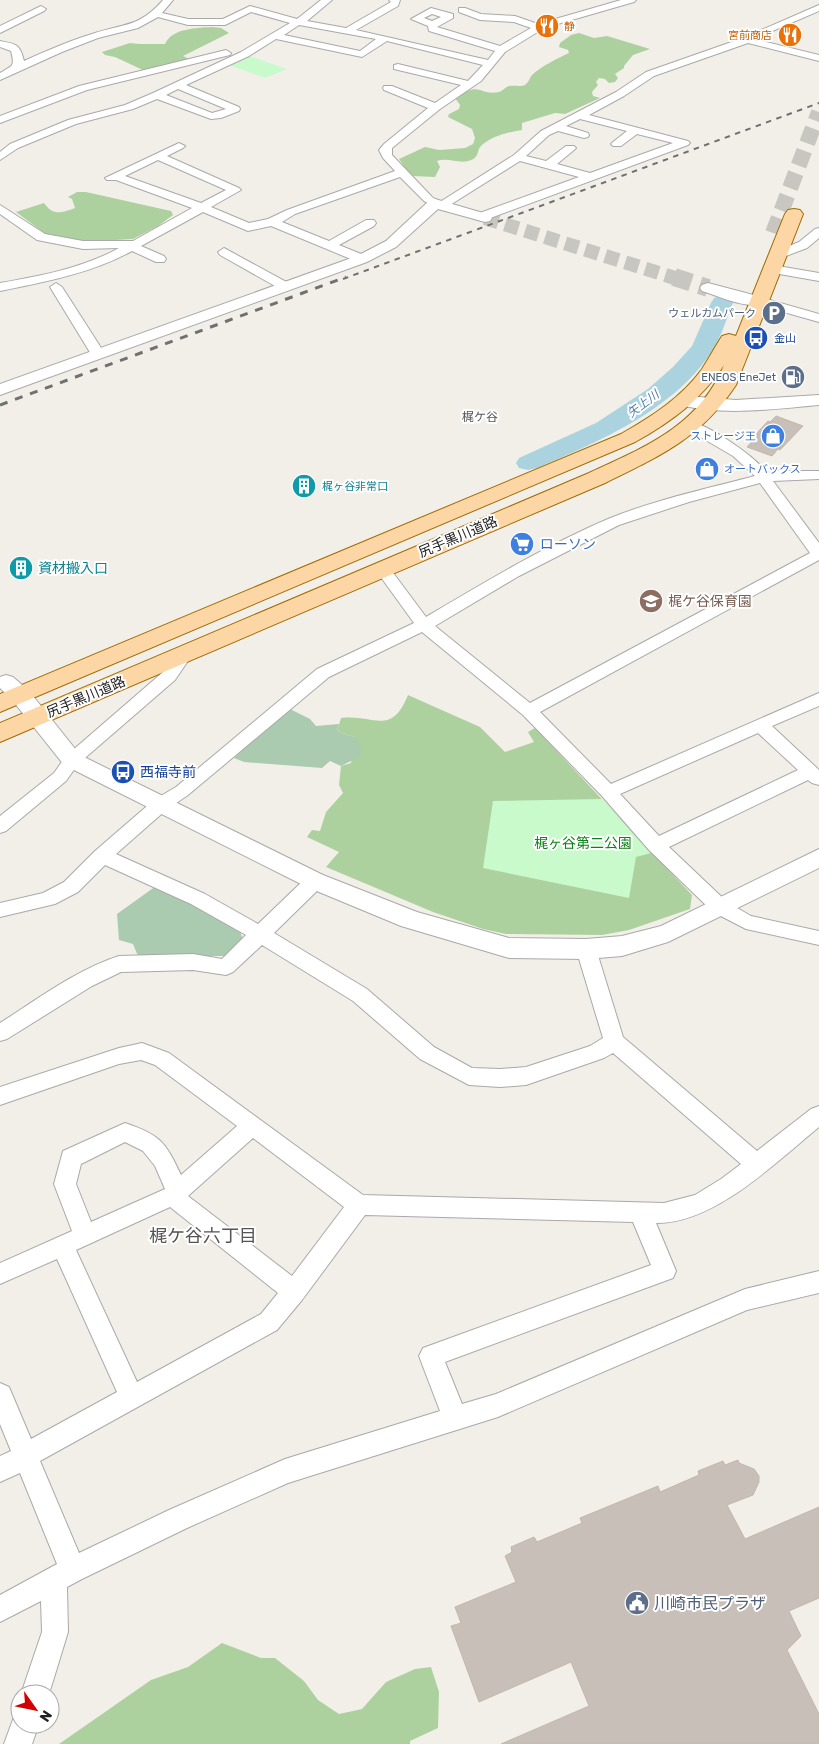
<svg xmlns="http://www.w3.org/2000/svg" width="819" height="1744" font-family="Rubik,'Noto Sans JP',sans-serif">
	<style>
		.forest { fill: #add19e }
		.cemetery { fill: #aacbaf }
		.park { fill: #c8facc }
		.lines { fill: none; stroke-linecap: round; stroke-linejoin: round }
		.river { fill: #aad3df; fill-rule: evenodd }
		.building { fill: #c7bfb8; stroke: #c4b6ab }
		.tertiary-tunnel-far1 { stroke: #c8c6c1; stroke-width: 14; stroke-dasharray: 14 7; stroke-linecap: butt }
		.tertiary-tunnel { stroke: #c8c6c1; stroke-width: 18; stroke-dasharray: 18 9; stroke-linecap: butt }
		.primary-tunnel { stroke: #c8c6c1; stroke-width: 16; stroke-dasharray: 16 8; stroke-linecap: butt }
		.minor-casing { stroke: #a9a9a9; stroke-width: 2 }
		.tertiary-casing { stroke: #a9a9a9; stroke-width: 2 }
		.primary-casing { stroke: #a06b00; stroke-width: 2 }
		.minor { fill: #fff; fill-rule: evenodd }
		.tertiary { fill: #fff; fill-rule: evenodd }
		.primary { fill: #fcd6a4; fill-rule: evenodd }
		.rail-far1 { stroke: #707070; stroke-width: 2; stroke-dasharray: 5.5 5.5; stroke-linecap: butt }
		.rail { stroke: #707070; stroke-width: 3; stroke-dasharray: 8 8; stroke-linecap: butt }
		.labels { text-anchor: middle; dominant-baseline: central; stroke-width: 4; stroke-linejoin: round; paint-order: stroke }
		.far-food-label { font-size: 11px; fill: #c56008; stroke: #fff; text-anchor: start }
		.far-service-label { font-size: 11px; fill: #4e5e75; stroke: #fff; text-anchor: end }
		.far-transit-label { font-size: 11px; fill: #164399; stroke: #fff; text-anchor: start }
		.far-shop-label { font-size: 11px; fill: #366cbe; stroke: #fff; text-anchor: end }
		.far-culture-label { font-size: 11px; fill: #0d838f; stroke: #fff; text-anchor: start }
		.far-water-label { font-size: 12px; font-style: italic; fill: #4a7aab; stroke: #fff }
		.far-neighbourhood-label { font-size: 12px; fill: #555; stroke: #fff }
		.street-label { font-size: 14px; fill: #222; stroke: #fff }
		.shop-label { font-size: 14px; fill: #366cbe; stroke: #fff; text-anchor: start }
		.culture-label { font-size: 14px; fill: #0d838f; stroke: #fff; text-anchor: start }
		.education-label { font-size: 14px; fill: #785e54; stroke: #fff; text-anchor: start }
		.transit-label { font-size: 14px; fill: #164399; stroke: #fff; text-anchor: start }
		.park-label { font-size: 14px; fill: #0c8416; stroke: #fff }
		.near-service-label { font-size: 16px; fill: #4e5e75; stroke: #fff; text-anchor: start }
		.near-neighbourhood-label { font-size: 18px; fill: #555; stroke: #fff }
	</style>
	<rect width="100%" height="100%" fill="#f2efe9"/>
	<g class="forest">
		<path d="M212 27 221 28 229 33 183 56 191 60 145 71 115 57 105 55 102 52 130 43 139 44H165C172 28 197 28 212 27Z"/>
		<path d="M579 33 594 38 607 36 650 49 633 55 624 66V68L615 74 618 78 615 82 609 83 605 79 599 78 596 82 598 85 592 92 593 96 600 98 565 114 555 113 522 123V130C508 132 492 136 482 145 476 150 480 157 471 160 461 165 448 157 437 161L440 167 435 177 412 176 409 174 399 159 425 147 439 150 465 148 473 144 475 138 472 129 448 117 449 114 459 109 460 105 455 98C481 80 478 96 499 92 503 91 505 87 509 86 514 85 520 87 525 85 529 82 529 79 532 75 540 67 558 58 569 53L568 50 559 47 560 43 571 35Z"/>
		<path d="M77 192H86L171 211 173 215 158 226 133 239 82 242 47 235 16 212 44 203C53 216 61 213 75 208L72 199 68 197Z"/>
		<path d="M408 695 480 727 505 752 534 742 528 732 535 728 692 895 690 909 629 930 602 935 506 934 483 929 433 912 326 867 339 852 307 837 312 830 320 831 326 812 343 793 339 785 341 766 351 763 354 737 337 731 341 718C374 714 391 737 408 695Z"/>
		<polygon points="222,1643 261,1658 275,1658 304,1681 318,1700 339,1714 362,1709 386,1682 415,1669 431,1667 439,1692 438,1728 410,1741 410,1744 59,1744 151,1680 188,1667"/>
	</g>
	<g class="cemetery">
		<polygon points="290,709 310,719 316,726 339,724 337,731 354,737 360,742 361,756 341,766 330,761 322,768 244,762 234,758"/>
		<polygon points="156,886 185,898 240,931 243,940 227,956 138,956 133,944 119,940 117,914"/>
	</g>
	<g class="park">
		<polygon points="247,55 287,69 265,78 226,64"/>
		<polygon points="602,799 651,853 636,857 629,898 483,868 493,801"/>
	</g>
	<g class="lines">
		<path class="river" d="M722 296 730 298 733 303C727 317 723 332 715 346 679 408 600 441 537 468L528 470 519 468 516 463 519 458 596 423 648 389 673 367 692 346 711 303 714 298Z"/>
	</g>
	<g class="building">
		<polygon points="776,416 803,426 780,450 778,449 772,456 747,447 758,435 756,434 768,421 770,422"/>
		<polygon points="738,1460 739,1463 754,1469 759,1476 759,1482 753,1495 727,1505 745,1539 819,1507 819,1598 789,1611 801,1636 787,1650 819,1714 819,1744 501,1744 589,1706 571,1662 479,1702 451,1626 461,1623 455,1607 516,1582 505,1556 512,1552 511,1547 534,1537 537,1542 582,1523 580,1518 658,1486 660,1492 699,1475 698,1471 723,1461 725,1465"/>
	</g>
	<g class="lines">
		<polyline class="tertiary-tunnel-far1" points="485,218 678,279"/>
		<polyline class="tertiary-tunnel" points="674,277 708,288"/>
		<polyline class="primary-tunnel" points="773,233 819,112"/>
		<g class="minor-casing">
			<g id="minor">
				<path d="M163 0H173L162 13 188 19H223L250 6 297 19 321 0H332L307 21 346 28 391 2 389 0H400L398 6 356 30 488 60 495 51 429 31 428 26 411 19 431 8 453 14V18L437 27 500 46 531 28 514 22 480 20 459 12V8H465L481 14 515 16 538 24 621 0H636L634 2 544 28 505 52 481 81 440 109 392 148V155L432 197 440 202 514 155 541 131 616 92 646 72 743 38 819 5V11L754 39 819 55V61L748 43 654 76 624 96 589 115 688 141 690 143 688 145 485 220 481 221 475 217 477 214 579 177 520 161 442 210 424 201 400 177 295 214 282 222 329 241 366 220H374L376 223 374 226 339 245 366 256 368 259 366 262H358L271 226 248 231 203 212 141 246 164 256 166 259 164 262H156L132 251C92 273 45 282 0 291V283C40 276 83 268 119 248L83 249 37 240 0 214V205L45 234 83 241H133L192 208 116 180H107L105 178 179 143 185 146 183 148 167 156 239 188 241 190 211 207 249 223 268 219 287 210 395 171 383 158 379 150 384 144 428 108 384 90 383 88 384 86H392L435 103 461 85 394 69V65L398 64 468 81 483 65 387 41 362 57 276 39 249 56 186 85 239 107 240 109 239 111 221 118 211 119 157 99 133 109 76 124 18 148 0 160V152L10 144 68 120 125 105 153 93 241 52 290 23 251 12 225 25H188L158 17 138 28 98 38 62 52 0 80V73C13 65 15 67 11 51L0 47V41C16 44 20 44 24 61 46 51 69 41 92 34 124 23 139 28 163 0ZM432 14 441 17 432 21 424 18ZM299 25 376 39 360 51 284 35ZM178 89 226 109 212 113 166 95ZM580 119 627 131 613 142 611 144 613 146H621L637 134 673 143 590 173 557 164 574 150 576 148 574 146H566L546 161 526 156 549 135 558 131 584 138 588 137 589 135 588 133 566 126ZM158 160 226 190 201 203 125 176Z"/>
				<polygon points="41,6 46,9 44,11 0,33 0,26"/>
				<polygon points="226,50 231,53 230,55 87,90 0,123 0,116 79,86"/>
				<polygon points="819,228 819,238 807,248 778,259 772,255 774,252 799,242 815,229"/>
				<polygon points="224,248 290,284 292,287 286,291 282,290 220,255 218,252"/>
				<polygon points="772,265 819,273 819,281 768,272 766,269"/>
				<polygon points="56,283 62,287 105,354 103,357 98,358 91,354 50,287"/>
				<polygon points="759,297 819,314 819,322 755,304 753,301 755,298"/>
				<path d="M690 421C710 426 755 456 767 473L779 471H819V479L773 481 819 543V560L540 712 611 784 819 693V706L772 726 819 770V785L812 783 808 780 669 847 727 902 751 916 819 931V945L746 929 713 912 649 850 602 796 523 715 422 632 329 677 188 795 166 810 116 854 205 894 258 924 308 876 315 874 322 876 324 881 322 886 274 933 367 989 434 1047 472 1068 500 1069 526 1067 590 1046 603 1038 576 949 579 944 586 941 593 944 596 949 623 1037 757 1151 811 1109 819 1106V1127C776 1162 714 1224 656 1223L676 1271 673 1278 445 1362 462 1404 496 1394 745 1289 819 1271V1293L747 1310 498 1417 288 1483 187 1528 82 1579 67 1587 68 1632 49 1694H21L42 1632 41 1601 0 1622V1595L57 1564 20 1473 0 1482V1456L11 1451 0 1424V1383L9 1387 31 1439 117 1392 57 1259 0 1284V1263L72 1231 54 1184 63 1151 125 1123C160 1135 165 1141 181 1175L237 1126 155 1065 141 1060 119 1064 0 1105V1087L119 1048 142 1043 169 1053 363 1195 664 1203 695 1195 721 1179 741 1164 613 1053 604 1058 526 1085 500 1087 469 1085 420 1059 353 1001 262 945 233 972 226 975 193 970 121 972 92 986 7 1039 0 1041V1023C38 999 76 970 119 956L193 954 222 959 246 935 191 904 105 865 78 892 55 904 0 917V903L43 893 64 882 95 851 154 800 176 787 317 669 414 623 375 569 378 566H388L426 617C485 582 545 546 608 519 654 500 706 489 755 476L733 456 685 428 683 425 685 422ZM760 483 810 553 530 703 435 626 519 576 619 525 689 502ZM758 733 798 770 659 836 620 794ZM253 1138 344 1207 292 1276 188 1196ZM125 1142 143 1151 155 1166 165 1189 91 1222 76 1184 81 1164ZM170 1207 278 1293 261 1314 137 1382 76 1250ZM365 1215 633 1222 651 1265 423 1348 419 1356 440 1411 285 1459 169 1510 79 1553 40 1461 277 1330 302 1300Z"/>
				<polygon points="184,650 190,651 192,655 175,680 78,764 66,781 6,831 0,833 0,816 54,773 66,756 163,672 178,651"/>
				<polygon points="20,1712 20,1724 39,1724 32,1744 4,1744 15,1714"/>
			</g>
		</g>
		<g class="tertiary-casing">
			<g id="tertiary">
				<polygon points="435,199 490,215 492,218 490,221 485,222 438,209 396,247 367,262 0,395 0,384 357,256 386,241 430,200"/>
				<path d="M708 283 765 298 767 301 765 304C746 309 721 297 702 291L700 288 702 285Z"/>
				<path d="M819 395V405C773 409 725 416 680 405L677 401 680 397 686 396 736 400Z"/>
				<polygon points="6,675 13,677 29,691 80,755 323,875 417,912 509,938 586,939 622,936 661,926 819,849 819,868 668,942 622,956 586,959 509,958 401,926 307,887 64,765 13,701 0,688 0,677"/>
			</g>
		</g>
		<g class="primary-casing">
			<path id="primary" d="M794 209 800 210 803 214 736 385C701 438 660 456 605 483L0 742V723L589 473C645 447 699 426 724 365 701 400 671 422 635 442L0 712V694L621 434C651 417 681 398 702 369 709 358 715 347 722 336L729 334 736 336 785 214 788 210Z"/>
		</g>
		<use href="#minor" class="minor"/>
		<use href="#tertiary" class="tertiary"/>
		<use href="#primary" class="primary"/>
		<polyline class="rail-far1" points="343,279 819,103"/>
		<polyline class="rail" points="0,405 346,277"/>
	</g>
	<defs>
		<g id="restaurant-disc" transform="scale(1.25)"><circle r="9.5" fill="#e8710a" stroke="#fff"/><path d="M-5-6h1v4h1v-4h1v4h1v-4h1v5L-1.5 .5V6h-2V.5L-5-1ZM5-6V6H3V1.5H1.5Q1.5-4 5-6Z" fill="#fff"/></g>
		<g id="parking-disc" transform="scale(1.25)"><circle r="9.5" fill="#5c6f8a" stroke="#fff"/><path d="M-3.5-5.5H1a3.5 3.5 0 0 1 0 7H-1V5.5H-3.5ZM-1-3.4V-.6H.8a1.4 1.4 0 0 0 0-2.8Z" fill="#fff"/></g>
		<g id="bus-disc" transform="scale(1.25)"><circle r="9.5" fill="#1a4fb4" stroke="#fff"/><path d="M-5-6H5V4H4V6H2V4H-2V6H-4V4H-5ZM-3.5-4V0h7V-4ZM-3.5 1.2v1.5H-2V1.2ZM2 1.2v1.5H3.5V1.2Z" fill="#fff"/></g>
		<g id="fuel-disc" transform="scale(1.25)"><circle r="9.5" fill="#5c6f8a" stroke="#fff"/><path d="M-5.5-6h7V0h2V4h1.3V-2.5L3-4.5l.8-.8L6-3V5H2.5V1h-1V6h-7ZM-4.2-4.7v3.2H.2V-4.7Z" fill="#fff"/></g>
		<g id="shop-disc" transform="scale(1.25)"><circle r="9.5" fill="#3f7fe0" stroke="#fff"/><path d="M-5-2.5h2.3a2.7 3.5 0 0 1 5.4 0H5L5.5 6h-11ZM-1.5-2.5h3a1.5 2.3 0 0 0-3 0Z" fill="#fff"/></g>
		<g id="building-disc" transform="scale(1.25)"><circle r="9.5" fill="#0f9aa8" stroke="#fff"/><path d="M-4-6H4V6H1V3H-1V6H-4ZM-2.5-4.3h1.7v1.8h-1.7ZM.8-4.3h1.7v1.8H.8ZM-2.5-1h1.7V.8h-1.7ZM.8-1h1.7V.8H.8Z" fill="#fff"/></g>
		<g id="supermarket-disc" transform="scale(1.25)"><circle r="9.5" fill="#3f7fe0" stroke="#fff"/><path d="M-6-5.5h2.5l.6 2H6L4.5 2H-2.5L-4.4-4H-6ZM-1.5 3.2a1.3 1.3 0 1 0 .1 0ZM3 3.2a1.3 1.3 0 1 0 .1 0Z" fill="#fff"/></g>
		<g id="school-disc" transform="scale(1.25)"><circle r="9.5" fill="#8d6e63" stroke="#fff"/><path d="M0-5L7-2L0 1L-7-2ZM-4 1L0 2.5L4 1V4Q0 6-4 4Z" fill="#fff"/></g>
		<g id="civic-disc" transform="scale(1.25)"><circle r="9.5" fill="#5c6f8a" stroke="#fff"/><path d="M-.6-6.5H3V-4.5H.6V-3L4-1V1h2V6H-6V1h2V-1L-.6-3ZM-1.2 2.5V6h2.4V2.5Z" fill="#fff"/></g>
	</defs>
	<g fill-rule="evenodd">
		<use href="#restaurant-disc" x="547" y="26"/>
		<use href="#restaurant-disc" x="790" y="35"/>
		<use href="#parking-disc" x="774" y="313"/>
		<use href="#bus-disc" x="756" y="338"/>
		<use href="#fuel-disc" x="793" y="377"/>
		<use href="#shop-disc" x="773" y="436"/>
		<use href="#shop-disc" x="707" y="469"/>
		<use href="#building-disc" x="304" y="486"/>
		<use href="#supermarket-disc" x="522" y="544"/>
		<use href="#building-disc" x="21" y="568"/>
		<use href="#school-disc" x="651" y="601"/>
		<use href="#bus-disc" x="123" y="772"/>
		<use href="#civic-disc" x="637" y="1603"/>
	</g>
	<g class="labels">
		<g class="far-food-label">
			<text x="564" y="26">静</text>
			<text x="772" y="35" text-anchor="end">宮前商店</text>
		</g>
		<g class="far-service-label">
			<text x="756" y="313">ウェルカムパーク</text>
			<text x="776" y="377">ENEOS EneJet</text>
		</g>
		<g class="far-transit-label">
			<text x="774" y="338">金山</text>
		</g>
		<g class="far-shop-label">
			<text x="756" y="436">ストレージ王</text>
			<text x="724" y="469" text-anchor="start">オートバックス</text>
		</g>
		<g class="far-culture-label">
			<text x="322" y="486">梶ヶ谷非常口</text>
		</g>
		<g class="far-water-label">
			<text transform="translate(643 404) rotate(-37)">矢上川</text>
		</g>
		<g class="far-neighbourhood-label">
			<text x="480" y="417">梶ケ谷</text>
		</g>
		<g class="street-label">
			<text transform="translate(458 537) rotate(-23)">尻手黒川道路</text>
			<text transform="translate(86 697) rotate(-23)">尻手黒川道路</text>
		</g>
		<g class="shop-label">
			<text x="540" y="544">ローソン</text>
		</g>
		<g class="culture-label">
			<text x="38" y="568">資材搬入口</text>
		</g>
		<g class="education-label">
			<text x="668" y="601">梶ケ谷保育園</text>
		</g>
		<g class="transit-label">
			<text x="140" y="772">西福寺前</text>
		</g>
		<g class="park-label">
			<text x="583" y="843">梶ヶ谷第二公園</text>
		</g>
		<g class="near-service-label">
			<text x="654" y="1603">川崎市民プラザ</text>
		</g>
		<g class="near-neighbourhood-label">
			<text x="203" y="1236">梶ケ谷六丁目</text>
		</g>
	</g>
	<g transform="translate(35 1709) rotate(123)"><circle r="24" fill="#ffffff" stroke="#a7a7a7"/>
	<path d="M0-4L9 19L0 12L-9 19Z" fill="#d40000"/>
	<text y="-8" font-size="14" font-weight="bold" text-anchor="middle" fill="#222222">N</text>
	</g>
</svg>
